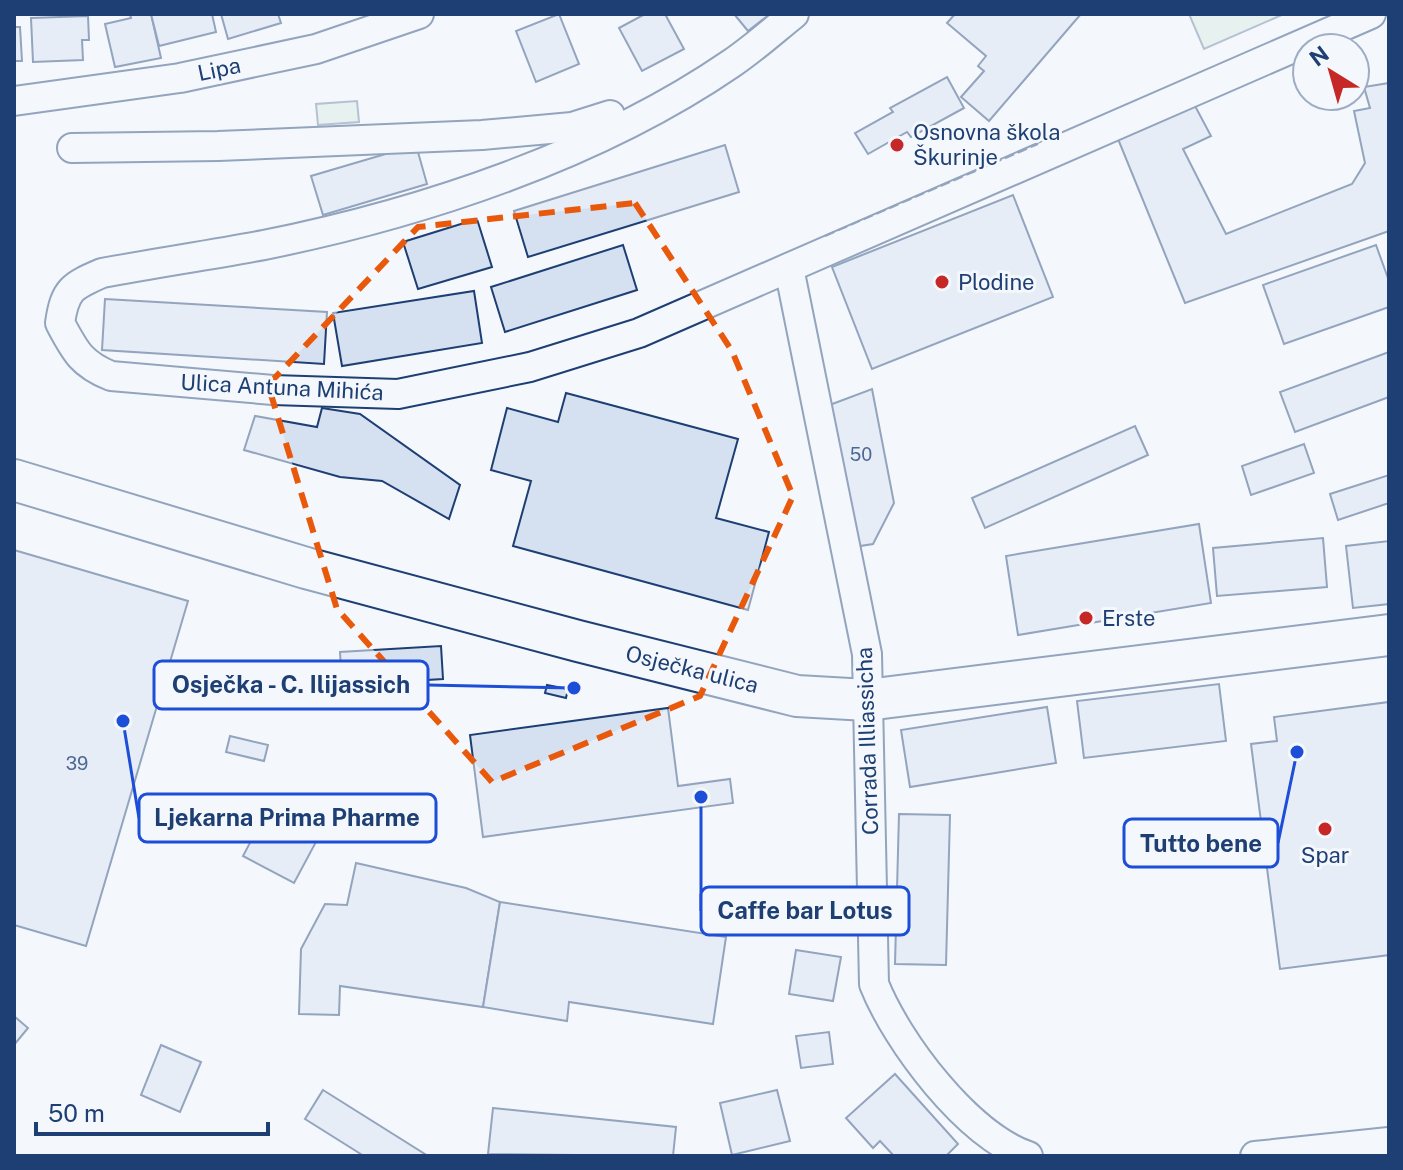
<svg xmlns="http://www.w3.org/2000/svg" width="1403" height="1170" font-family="'Public Sans',sans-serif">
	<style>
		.green { fill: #d7e8df; stroke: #687fa3; stroke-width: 2 }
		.building { fill: #d5e0f0; stroke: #1d3f73; stroke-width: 2 }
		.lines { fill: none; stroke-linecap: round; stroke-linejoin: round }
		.minor-casing { stroke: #1d3f73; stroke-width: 32 }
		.secondary-casing { stroke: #1d3f73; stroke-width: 44 }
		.minor { stroke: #f4f7fb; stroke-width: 28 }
		.secondary { stroke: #f4f7fb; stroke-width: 40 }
		.fence { stroke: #1d3f73; stroke-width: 2; stroke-dasharray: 10 4; stroke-linecap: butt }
		.marked { fill: none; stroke: #e8590c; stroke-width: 6; stroke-dasharray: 16 10; stroke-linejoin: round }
		.poi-dot { fill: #c62828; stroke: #f4f7fb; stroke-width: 3 }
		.labels { text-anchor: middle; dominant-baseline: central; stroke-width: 6; stroke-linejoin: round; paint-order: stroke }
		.number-label { font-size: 18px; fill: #4b6792 }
		.street-label { font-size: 22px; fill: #1d3f73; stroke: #f4f7fb }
		.poi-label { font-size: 22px; fill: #1d3f73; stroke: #f4f7fb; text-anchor: start }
		.leader { fill: none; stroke: #1d4ed8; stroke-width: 3 }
		.callout-dot { fill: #1d4ed8; stroke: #f4f7fb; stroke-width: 3 }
		.callout { fill: #f4f7fb; stroke: #1d4ed8; stroke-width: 3 }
		.callout-label { font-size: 24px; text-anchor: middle; font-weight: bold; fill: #1d3f73 }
	</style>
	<rect width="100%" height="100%" fill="#f4f7fb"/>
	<g class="green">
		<polygon points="1189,14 1284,14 1204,49"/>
		<polygon points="357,101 359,122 318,125 316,104"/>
	</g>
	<g class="building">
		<polygon points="130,14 151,14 161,58 115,67 105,24 131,18"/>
		<polygon points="151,14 212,14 216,32 159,46"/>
		<polygon points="221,14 278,14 281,23 228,39"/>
		<polygon points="559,14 579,64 536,82 516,31"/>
		<polygon points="645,14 665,14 684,49 642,71 619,28"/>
		<polygon points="734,14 770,14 748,31"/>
		<polygon points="955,14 1081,14 989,121 961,97 984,71 978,66 986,56 947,23"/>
		<polygon points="88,16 89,40 82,40 83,60 33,62 31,18"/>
		<polygon points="14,27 20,27 22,61 14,61"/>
		<polygon points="947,77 964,108 911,137 907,132 868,154 855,133 893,112 890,108"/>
		<polygon points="1389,83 1389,231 1185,303 1118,139 1194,104 1211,136 1183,149 1226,234 1352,184 1365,163 1354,111 1370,108 1364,87"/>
		<polygon points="416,145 427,184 323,215 311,176"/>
		<polygon points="725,145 739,192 528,257 514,211"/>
		<polygon points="1013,195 1053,297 872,369 832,267"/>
		<polygon points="477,219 492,267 418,289 403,242"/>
		<polygon points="623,245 637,290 505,332 491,287"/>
		<polygon points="1376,245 1389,281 1389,307 1284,344 1263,285"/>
		<polygon points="474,291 482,343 342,366 333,313"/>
		<polygon points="105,299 327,312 324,364 102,350"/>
		<polygon points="1389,352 1389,397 1295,432 1280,392"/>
		<polygon points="872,389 894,503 873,544 860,546 827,406"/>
		<polygon points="566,393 738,439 716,518 769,532 748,610 513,546 531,481 491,470 507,408 558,422"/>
		<polygon points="322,408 360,414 460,485 449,519 382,481 340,477 244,450 255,416 317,427"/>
		<polygon points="1135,426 1148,455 985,528 972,498"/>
		<polygon points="1304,444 1314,473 1251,495 1242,466"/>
		<polygon points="1389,475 1389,503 1338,520 1330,494"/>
		<polygon points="1199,524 1211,603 1018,635 1006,556"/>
		<polygon points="1323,538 1327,587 1217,596 1213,548"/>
		<polygon points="1389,541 1389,604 1353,608 1346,546"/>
		<polygon points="14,550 188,601 86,946 14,925"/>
		<polygon points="441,646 443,679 342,685 340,652"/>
		<polygon points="1219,684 1226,741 1084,758 1077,701"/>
		<polygon points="547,685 568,689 566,698 545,693"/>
		<polygon points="1389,702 1389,955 1280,969 1251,744 1277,741 1274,717"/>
		<polygon points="1047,707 1056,763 910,787 901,730"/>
		<polygon points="668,708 678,786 730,779 733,803 483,837 470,735"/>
		<polygon points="230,736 268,745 264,761 226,752"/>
		<polygon points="273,799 324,827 294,883 243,856"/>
		<polygon points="899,814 950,815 946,965 895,964"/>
		<polygon points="356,863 466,888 500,902 483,1007 340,986 339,1015 299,1014 301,949 325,904 347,905"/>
		<polygon points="500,902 726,937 713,1024 569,1002 567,1021 483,1007"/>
		<polygon points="796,950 841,957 833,1001 789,994"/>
		<polygon points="14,1016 28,1028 14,1045"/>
		<polygon points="829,1032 833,1064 801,1068 796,1036"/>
		<polygon points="161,1045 201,1062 180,1112 141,1095"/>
		<polygon points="895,1074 958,1144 946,1156 894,1156 880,1141 873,1148 846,1118"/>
		<polygon points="323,1090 428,1156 364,1156 305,1119"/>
		<polygon points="777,1090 790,1141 732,1155 720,1103"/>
		<polygon points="493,1108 676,1127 673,1156 488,1154"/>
	</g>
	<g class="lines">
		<g class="minor-casing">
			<g id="minor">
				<path d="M794 14C774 30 754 48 732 63 598 155 423 213 264 245 210 255 156 263 102 273 72 286 65 289 60 323 75 351 81 364 111 376L273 390 398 394 530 367 639 333 1371 14"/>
				<polyline points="14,101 180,78 316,49 419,14"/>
				<polyline points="72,148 218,146 482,135 572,127 610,115"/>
				<path d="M789 268 867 654 874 984C897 1042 967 1135 1028 1156"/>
				<polyline points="1255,1156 1389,1142"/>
			</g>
		</g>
		<g class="secondary-casing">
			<polyline id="secondary" points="14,480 306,568 578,641 797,696 867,700 1389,635"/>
		</g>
		<use href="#minor" class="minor"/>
		<use href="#secondary" class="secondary"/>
		<polyline class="fence" points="825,236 1038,144"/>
	</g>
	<path d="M0 0H1403V1170H0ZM635 203 732 351 793 496 700 696 492 782 337 609 268 385 418 227Z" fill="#f4f7fb" fill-opacity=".55" fill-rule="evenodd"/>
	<path class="marked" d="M635 203 732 351 793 496 700 696 492 782 337 609 268 385 418 227Z"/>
	<g class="poi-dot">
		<circle cx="897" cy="145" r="8"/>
		<circle cx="942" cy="282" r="8"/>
		<circle cx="1086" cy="618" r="8"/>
		<circle cx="1325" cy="829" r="8"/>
	</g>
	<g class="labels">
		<g class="number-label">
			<text x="861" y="454">50</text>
			<text x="77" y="763">39</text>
		</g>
		<g class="street-label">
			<text transform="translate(219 69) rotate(-12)">Lipa</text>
			<text transform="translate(282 387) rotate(3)">Ulica Antuna Mihića</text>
			<text transform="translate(692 669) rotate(14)">Osječka ulica</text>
			<text transform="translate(867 741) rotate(-92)">Corrada Illiassicha</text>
		</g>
		<g class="poi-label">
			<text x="913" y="132">Osnovna škola<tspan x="913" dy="25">Škurinje</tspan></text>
			<text x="958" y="282">Plodine</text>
			<text x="1102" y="618">Erste</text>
			<text x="1325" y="855" text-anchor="middle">Spar</text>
		</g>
	</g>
	<path class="leader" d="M574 688L428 685M123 721L139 818M1297 752L1278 843M701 797L701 911"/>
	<g class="callout-dot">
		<circle cx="574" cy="688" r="8"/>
		<circle cx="123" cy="721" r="8"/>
		<circle cx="1297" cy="752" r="8"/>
		<circle cx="701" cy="797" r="8"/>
	</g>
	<g class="callout">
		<rect x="154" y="661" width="274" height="48" rx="8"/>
		<rect x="139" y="794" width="297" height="48" rx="8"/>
		<rect x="1124" y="819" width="154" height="48" rx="8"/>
		<rect x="701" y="887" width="208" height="48" rx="8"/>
	</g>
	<g class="callout-label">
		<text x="291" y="693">Osječka - C. Ilijassich</text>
		<text x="287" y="826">Ljekarna Prima Pharme</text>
		<text x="1201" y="852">Tutto bene</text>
		<text x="805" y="919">Caffe bar Lotus</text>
	</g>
	<rect width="1403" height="1170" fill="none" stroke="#1d3f73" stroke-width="32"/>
	<g transform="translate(1331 72) rotate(323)"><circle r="38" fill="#f4f7fb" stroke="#9eadc5" stroke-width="2"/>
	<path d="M0-6L14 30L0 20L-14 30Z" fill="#c62828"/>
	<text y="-12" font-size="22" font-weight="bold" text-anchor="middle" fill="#1d3f73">N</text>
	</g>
	<path d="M36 1122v12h232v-12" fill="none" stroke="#1d3f73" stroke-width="4"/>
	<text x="48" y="1122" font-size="24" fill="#1d3f73" stroke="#f4f7fb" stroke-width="6" paint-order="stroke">50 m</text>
</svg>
